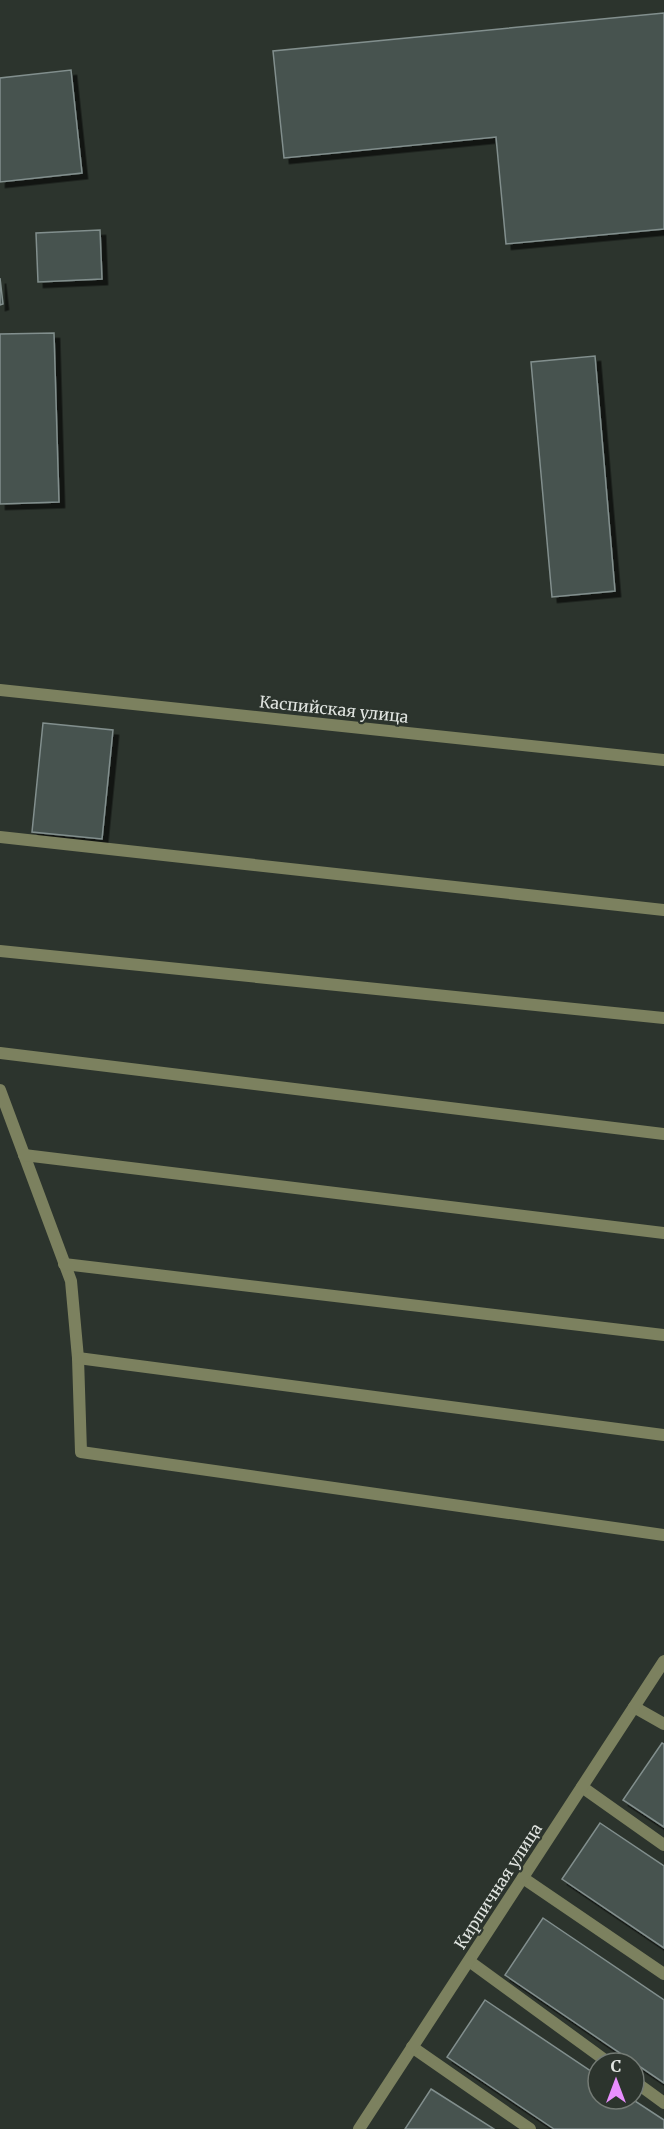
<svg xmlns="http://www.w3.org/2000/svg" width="664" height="2129" font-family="Merriweather,serif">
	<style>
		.building { fill: #465250; stroke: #828f8d; stroke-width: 1.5; filter: url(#shadow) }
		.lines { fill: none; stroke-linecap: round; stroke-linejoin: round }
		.service { stroke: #7c815f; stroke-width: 12 }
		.minor { stroke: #7c815f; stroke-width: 12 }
		.labels { text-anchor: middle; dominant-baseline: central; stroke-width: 4.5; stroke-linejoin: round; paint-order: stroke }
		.street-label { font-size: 16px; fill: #e1e5e1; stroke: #2c342d }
	</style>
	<defs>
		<filter id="shadow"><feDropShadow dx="5.5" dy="5.5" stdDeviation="0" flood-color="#0009"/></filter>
	</defs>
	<rect width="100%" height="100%" fill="#2c342d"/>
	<g class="building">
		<polygon points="664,13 664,229 506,244 496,137 284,158 273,51"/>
		<polygon points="71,70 82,173 0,182 0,78"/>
		<polygon points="100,230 102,279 38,282 36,233"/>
		<polygon points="0,278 3,304 0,305"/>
		<polygon points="54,333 59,502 0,504 0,334"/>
		<polygon points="595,356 615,591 552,597 531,362"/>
		<polygon points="43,723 113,730 102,839 32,832"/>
		<polygon points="662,1743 664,1744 664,1827 623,1800"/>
		<polygon points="600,1823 664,1866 664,1948 562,1879"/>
		<polygon points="543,1918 664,2000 664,2083 505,1975"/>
		<polygon points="485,2000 598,2076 598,2099 632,2099 664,2120 664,2129 554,2129 447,2057"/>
		<polygon points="431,2089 494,2129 405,2129"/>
	</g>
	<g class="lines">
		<g class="service">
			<polyline points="0,837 664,910"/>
			<polyline points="0,951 664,1018"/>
			<polyline points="0,1053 664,1134"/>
			<polyline points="0,1090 71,1281 78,1358 81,1452 664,1535"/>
			<polyline points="24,1155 664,1233"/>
			<polyline points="64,1264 664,1335"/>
			<polyline points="78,1358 664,1435"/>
			<polyline points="634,1707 664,1724"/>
			<polyline points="582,1787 664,1845"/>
			<polyline points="523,1878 664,1974"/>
			<polyline points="469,1961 609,2063"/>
			<polyline points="412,2047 530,2129"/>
			<polyline points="634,2081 664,2103"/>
		</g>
		<g class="minor">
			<polyline points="0,690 664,760"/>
			<polyline points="359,2129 664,1661"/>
		</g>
	</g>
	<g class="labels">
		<g class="street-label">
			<text transform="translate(334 709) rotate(6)">Каспийская улица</text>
			<text transform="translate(498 1886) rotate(-57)">Кирпичная улица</text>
		</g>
	</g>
	<g transform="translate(616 2081)"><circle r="28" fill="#2c342d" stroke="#747b75" stroke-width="1.5"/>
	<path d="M0-4.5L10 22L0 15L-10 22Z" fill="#e98efe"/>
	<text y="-9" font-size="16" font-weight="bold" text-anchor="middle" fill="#e1e5e1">С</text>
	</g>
</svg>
